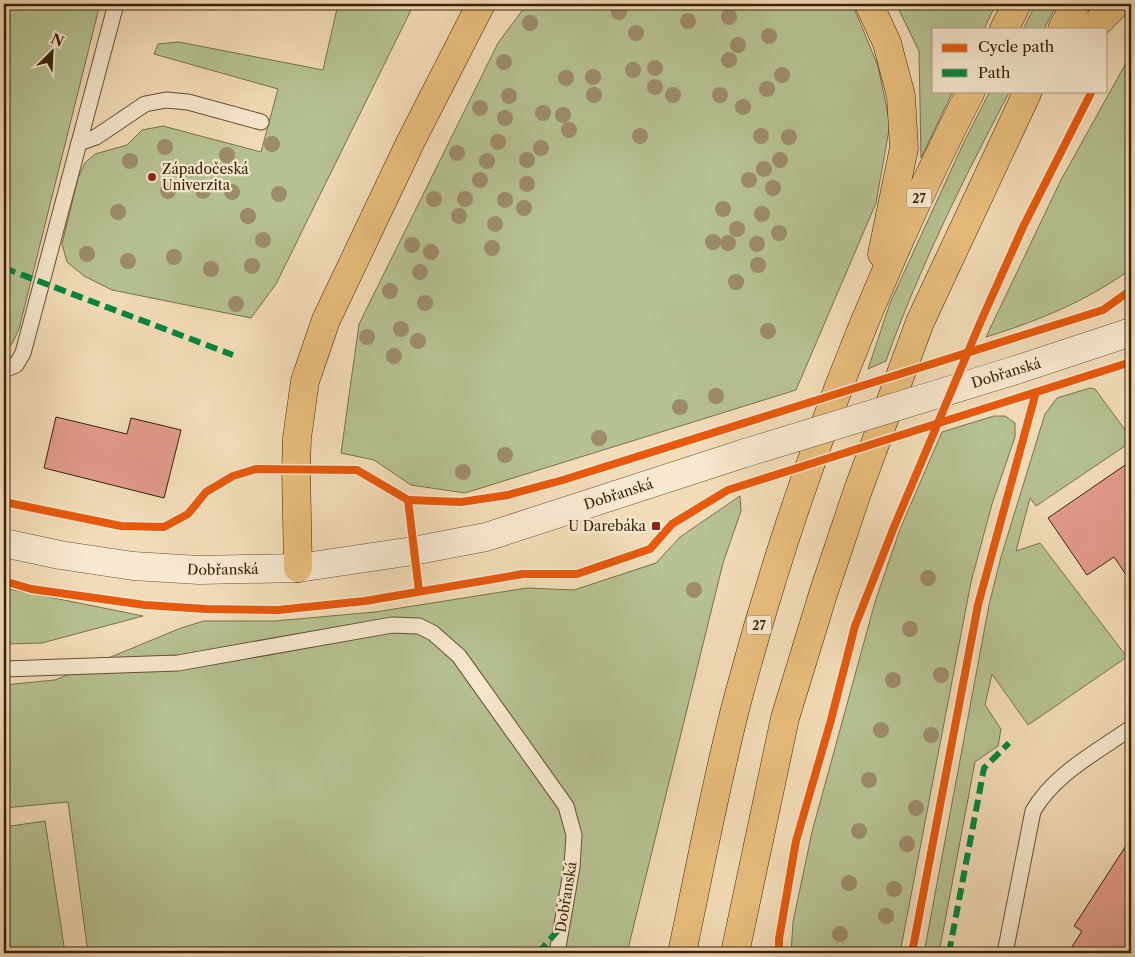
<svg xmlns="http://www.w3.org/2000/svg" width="1135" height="957" font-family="'Libre Caslon Text',serif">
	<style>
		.green { fill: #b6c292; stroke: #77724e }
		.building { fill: #e29b8c; stroke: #382209 }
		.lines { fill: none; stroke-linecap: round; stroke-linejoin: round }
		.service-casing { stroke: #665034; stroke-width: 17 }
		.tertiary-casing { stroke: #665034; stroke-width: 29 }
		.primary-casing { stroke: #382209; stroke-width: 29 }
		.trunk-casing { stroke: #382209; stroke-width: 29 }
		.service { stroke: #f7e8d0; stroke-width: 15 }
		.tertiary { stroke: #f7e8d0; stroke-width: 28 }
		.primary { stroke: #e9be7c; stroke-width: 28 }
		.trunk { stroke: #e9be7c; stroke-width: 28 }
		.tertiary-bridge-casing { stroke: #665034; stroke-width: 29; stroke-linecap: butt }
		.tertiary-bridge { stroke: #f7e8d0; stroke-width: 28 }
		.quiet { stroke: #00873e; stroke-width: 6; stroke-dasharray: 12 6; stroke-linecap: butt }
		.cycleway-casing { stroke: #f7e8d0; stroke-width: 11 }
		.cycleway { stroke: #e8590c; stroke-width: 8 }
		.tree { fill: #9d8c6a }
		.poi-dot { fill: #8f2418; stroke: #f7e8d0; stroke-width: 2 }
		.labels { text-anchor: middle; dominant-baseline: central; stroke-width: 4.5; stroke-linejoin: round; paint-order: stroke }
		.shield { fill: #f7e8d0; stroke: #715d45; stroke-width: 1 }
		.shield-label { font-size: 12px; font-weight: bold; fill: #382209 }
		.poi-label { font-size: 14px; fill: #382209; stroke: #f7e8d0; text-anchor: start }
		.street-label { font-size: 14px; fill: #382209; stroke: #f7e8d0 }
	</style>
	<rect width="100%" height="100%" fill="#f2dcb7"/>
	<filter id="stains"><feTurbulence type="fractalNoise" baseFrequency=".004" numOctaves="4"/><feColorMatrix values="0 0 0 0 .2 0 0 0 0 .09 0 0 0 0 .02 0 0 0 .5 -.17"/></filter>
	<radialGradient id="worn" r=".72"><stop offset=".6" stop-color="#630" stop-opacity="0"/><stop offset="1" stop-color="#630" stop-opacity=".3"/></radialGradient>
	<g class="green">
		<polygon points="4,4 100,4 19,329 12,344 4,349"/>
		<polygon points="338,4 414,4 276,284 251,318 112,290 84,276 67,262 62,244 78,178 85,163 95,154 127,145 142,130 163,126 261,152 278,89 154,54 158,44 179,42 323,70"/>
		<polygon points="527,4 851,4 854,8 878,66 890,124 876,203 796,390 465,493 411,485 374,460 341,453 359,324 498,43"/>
		<polygon points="896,4 996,4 984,29 934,29 934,91 953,91 921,158 919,51"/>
		<polygon points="1036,4 1057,4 1044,29 1023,29"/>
		<path d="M1131 54V269C1087 301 1038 321 986 337L1061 180Z"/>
		<path d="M990 91H1010C964 178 919 268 886 361L868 369 890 303 964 142Z"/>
		<polygon points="1090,388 1095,389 1131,438 1131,442 1036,506 1030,498 1016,551 1040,543 1127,657 1028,725 992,674 985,705 1001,729 998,746 975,762 939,953 924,953 989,605 1001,557 1045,414 1057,398"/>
		<polygon points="994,416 1005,416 1015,423 1015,437 992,504 971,582 900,953 791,953 793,922 812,832 875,602 900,529 942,432"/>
		<polygon points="740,496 741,511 723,563 627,953 88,953 68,802 4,808 4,685 55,680 181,628 204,621 275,621 375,612 527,588 574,590 656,563 680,537"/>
		<polygon points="4,588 143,616 42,643 4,644"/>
		<polygon points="45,821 65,953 4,953 4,827"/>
	</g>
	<g class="building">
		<polygon points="56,417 127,434 131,418 181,430 164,498 44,468"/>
		<polygon points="1131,461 1131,582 1114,557 1087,575 1048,518"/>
		<polygon points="1131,838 1131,953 1068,953 1082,931 1074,926"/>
	</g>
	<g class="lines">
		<g class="service-casing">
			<g id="service">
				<polyline points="79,143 96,137 145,104 166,100 188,102 261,122"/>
				<polyline points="4,370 16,365 23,353 116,4"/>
				<polyline points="4,669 178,663 392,625 419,626 433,633 459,656 566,806 574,835 572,867 557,953"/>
				<path d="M1005 953 1033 811C1054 774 1097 752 1131 728"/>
			</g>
		</g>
		<g class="tertiary-casing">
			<g id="tertiary">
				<polyline points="1016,370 1131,332"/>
				<path id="s1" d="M4 543 60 555 133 566 199 570 298 568 413 551 486 537 745 453"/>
			</g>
		</g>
		<g class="primary-casing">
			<g id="primary">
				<polyline points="1062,29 1076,4"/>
				<polyline points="1091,29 1116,4"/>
				<polyline points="735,953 785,718 824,591 858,490 920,322 1028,91"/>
			</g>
		</g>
		<g class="trunk-casing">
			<g id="trunk">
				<polyline points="869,4 887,43 901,96 904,148 882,254"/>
				<polyline points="1004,29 1017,4"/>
				<polyline points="298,568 296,469 297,438 305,381 326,320 411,141 481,4"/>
				<path d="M682 953C700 868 716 782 738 698 794 488 872 284 971 91"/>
			</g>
		</g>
		<use href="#service" class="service"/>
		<use href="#tertiary" class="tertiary"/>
		<use href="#primary" class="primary"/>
		<use href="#trunk" class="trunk"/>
		<g class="tertiary-bridge-casing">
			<polyline id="tertiary-bridge" points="745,453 1016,370"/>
		</g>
		<use href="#tertiary-bridge" class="tertiary-bridge"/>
		<g class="quiet">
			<polyline points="4,268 233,355"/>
			<polyline points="538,953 562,926"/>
			<polyline points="949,953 984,768 1009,743"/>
		</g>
		<g class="cycleway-casing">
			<g id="cycleway">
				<polyline points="4,502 121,526 164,527 188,514 206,492 233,476 256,469 357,470 408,500"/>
				<polyline points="4,581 31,589 145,605 206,609 278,610 365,601 523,574 577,574 650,549 672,524 728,490 1131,362"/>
				<polyline points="419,591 408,500 461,502 508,495 563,480 1103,310 1131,290"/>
				<polyline points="779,953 779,939 796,841 831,720 855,626 894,527 981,321 1023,227 1092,91"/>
				<polyline points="912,953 978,605 1036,392"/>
			</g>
		</g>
		<use href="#cycleway" class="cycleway"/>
	</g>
	<g class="tree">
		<circle cx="619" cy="12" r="8"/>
		<circle cx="729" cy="17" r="8"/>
		<circle cx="688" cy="21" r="8"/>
		<circle cx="530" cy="23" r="8"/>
		<circle cx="636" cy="33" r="8"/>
		<circle cx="769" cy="36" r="8"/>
		<circle cx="738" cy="45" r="8"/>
		<circle cx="729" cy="60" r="8"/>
		<circle cx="504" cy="62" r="8"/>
		<circle cx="655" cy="68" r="8"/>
		<circle cx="633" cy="70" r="8"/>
		<circle cx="782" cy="75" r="8"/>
		<circle cx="593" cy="77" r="8"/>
		<circle cx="566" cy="78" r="8"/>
		<circle cx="655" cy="87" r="8"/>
		<circle cx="767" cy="89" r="8"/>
		<circle cx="594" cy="95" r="8"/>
		<circle cx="673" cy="95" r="8"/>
		<circle cx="720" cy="95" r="8"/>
		<circle cx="509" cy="96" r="8"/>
		<circle cx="743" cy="107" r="8"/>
		<circle cx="480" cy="108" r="8"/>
		<circle cx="543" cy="113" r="8"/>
		<circle cx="563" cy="115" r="8"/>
		<circle cx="505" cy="118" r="8"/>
		<circle cx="569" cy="130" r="8"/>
		<circle cx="640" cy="136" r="8"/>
		<circle cx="761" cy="136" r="8"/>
		<circle cx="789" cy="137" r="8"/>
		<circle cx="498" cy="142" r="8"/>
		<circle cx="272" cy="144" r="8"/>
		<circle cx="165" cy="147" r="8"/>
		<circle cx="541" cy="148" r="8"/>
		<circle cx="457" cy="153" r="8"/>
		<circle cx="227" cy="155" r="8"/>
		<circle cx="527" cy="160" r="8"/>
		<circle cx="780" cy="160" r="8"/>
		<circle cx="130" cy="161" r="8"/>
		<circle cx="487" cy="161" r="8"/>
		<circle cx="764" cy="169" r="8"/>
		<circle cx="480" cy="180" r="8"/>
		<circle cx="749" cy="180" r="8"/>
		<circle cx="527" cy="184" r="8"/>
		<circle cx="773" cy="188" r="8"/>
		<circle cx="168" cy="191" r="8"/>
		<circle cx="203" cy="191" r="8"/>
		<circle cx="232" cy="192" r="8"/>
		<circle cx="279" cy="194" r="8"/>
		<circle cx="434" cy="199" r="8"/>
		<circle cx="465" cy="199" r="8"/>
		<circle cx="505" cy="200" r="8"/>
		<circle cx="524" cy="208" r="8"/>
		<circle cx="723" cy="209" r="8"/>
		<circle cx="118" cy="212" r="8"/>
		<circle cx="762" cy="214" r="8"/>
		<circle cx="248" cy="216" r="8"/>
		<circle cx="459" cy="216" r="8"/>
		<circle cx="495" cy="224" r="8"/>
		<circle cx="737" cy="229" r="8"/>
		<circle cx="779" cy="233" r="8"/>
		<circle cx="263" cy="240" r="8"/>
		<circle cx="713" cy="242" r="8"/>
		<circle cx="728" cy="243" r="8"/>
		<circle cx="757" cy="244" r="8"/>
		<circle cx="412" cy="245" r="8"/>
		<circle cx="492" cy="248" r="8"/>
		<circle cx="431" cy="252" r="8"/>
		<circle cx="87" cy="254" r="8"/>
		<circle cx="174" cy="257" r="8"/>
		<circle cx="128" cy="261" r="8"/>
		<circle cx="758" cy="265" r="8"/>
		<circle cx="252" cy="266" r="8"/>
		<circle cx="211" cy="269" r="8"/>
		<circle cx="420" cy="272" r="8"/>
		<circle cx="736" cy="282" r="8"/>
		<circle cx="390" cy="291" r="8"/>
		<circle cx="425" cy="303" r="8"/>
		<circle cx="236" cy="304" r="8"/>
		<circle cx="401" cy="329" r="8"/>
		<circle cx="768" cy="331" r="8"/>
		<circle cx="367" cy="337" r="8"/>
		<circle cx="418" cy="341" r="8"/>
		<circle cx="394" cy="356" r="8"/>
		<circle cx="716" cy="396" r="8"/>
		<circle cx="680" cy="407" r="8"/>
		<circle cx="599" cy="438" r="8"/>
		<circle cx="505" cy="455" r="8"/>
		<circle cx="463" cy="472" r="8"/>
		<circle cx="928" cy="578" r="8"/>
		<circle cx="694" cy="590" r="8"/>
		<circle cx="910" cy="629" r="8"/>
		<circle cx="941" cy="675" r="8"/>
		<circle cx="893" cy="680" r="8"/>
		<circle cx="881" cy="730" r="8"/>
		<circle cx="931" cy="735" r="8"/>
		<circle cx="869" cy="780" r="8"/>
		<circle cx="916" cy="808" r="8"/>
		<circle cx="859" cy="831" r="8"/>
		<circle cx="907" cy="844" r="8"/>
		<circle cx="849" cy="883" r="8"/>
		<circle cx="894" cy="889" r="8"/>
		<circle cx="886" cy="916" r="8"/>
		<circle cx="840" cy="934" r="8"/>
	</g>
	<g class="poi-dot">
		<circle cx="152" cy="177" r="5"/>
		<rect x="651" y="521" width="10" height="10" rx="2.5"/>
	</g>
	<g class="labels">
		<g class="shield">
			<rect x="906.5" y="188.5" width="25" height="19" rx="4"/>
			<rect x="746.5" y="615.5" width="25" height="19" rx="4"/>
		</g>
		<g class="shield-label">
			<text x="919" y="198">27</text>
			<text x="759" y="625">27</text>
		</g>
		<g class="poi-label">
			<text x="162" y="169">Západočeská<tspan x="162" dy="16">Univerzita</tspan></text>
			<text x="646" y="526" text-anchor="end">U Darebáka</text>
		</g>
		<g class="street-label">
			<text transform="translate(1006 373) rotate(-17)">Dobřanská</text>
			<text stroke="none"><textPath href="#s1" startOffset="626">Dobřanská</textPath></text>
			<text stroke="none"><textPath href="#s1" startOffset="221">Dobřanská</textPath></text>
			<text transform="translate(566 897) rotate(-81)">Dobřanská</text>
		</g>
	</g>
	<rect width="1135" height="957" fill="none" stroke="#f2dcb7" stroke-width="20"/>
	<rect x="5" y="5" width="1125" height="947" fill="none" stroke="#382209" stroke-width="2.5"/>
	<rect x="10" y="10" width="1115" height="937" fill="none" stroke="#382209"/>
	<rect x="932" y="28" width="175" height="65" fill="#f7e8d0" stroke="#ab9980"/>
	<rect x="942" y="44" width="25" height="8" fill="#e8590c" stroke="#ab9980"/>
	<text x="978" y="52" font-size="15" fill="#382209">Cycle path</text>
	<rect x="942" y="69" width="25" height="8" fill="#00873e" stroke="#ab9980"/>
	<text x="978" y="78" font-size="15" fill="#382209">Path</text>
	<g transform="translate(52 52) rotate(24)" stroke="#f7e8d0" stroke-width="4" paint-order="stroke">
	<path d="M0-4L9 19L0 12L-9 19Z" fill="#382209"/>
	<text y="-8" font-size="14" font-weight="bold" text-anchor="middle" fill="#382209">N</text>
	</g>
	<rect width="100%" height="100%" filter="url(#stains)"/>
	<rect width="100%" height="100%" fill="url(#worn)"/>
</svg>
